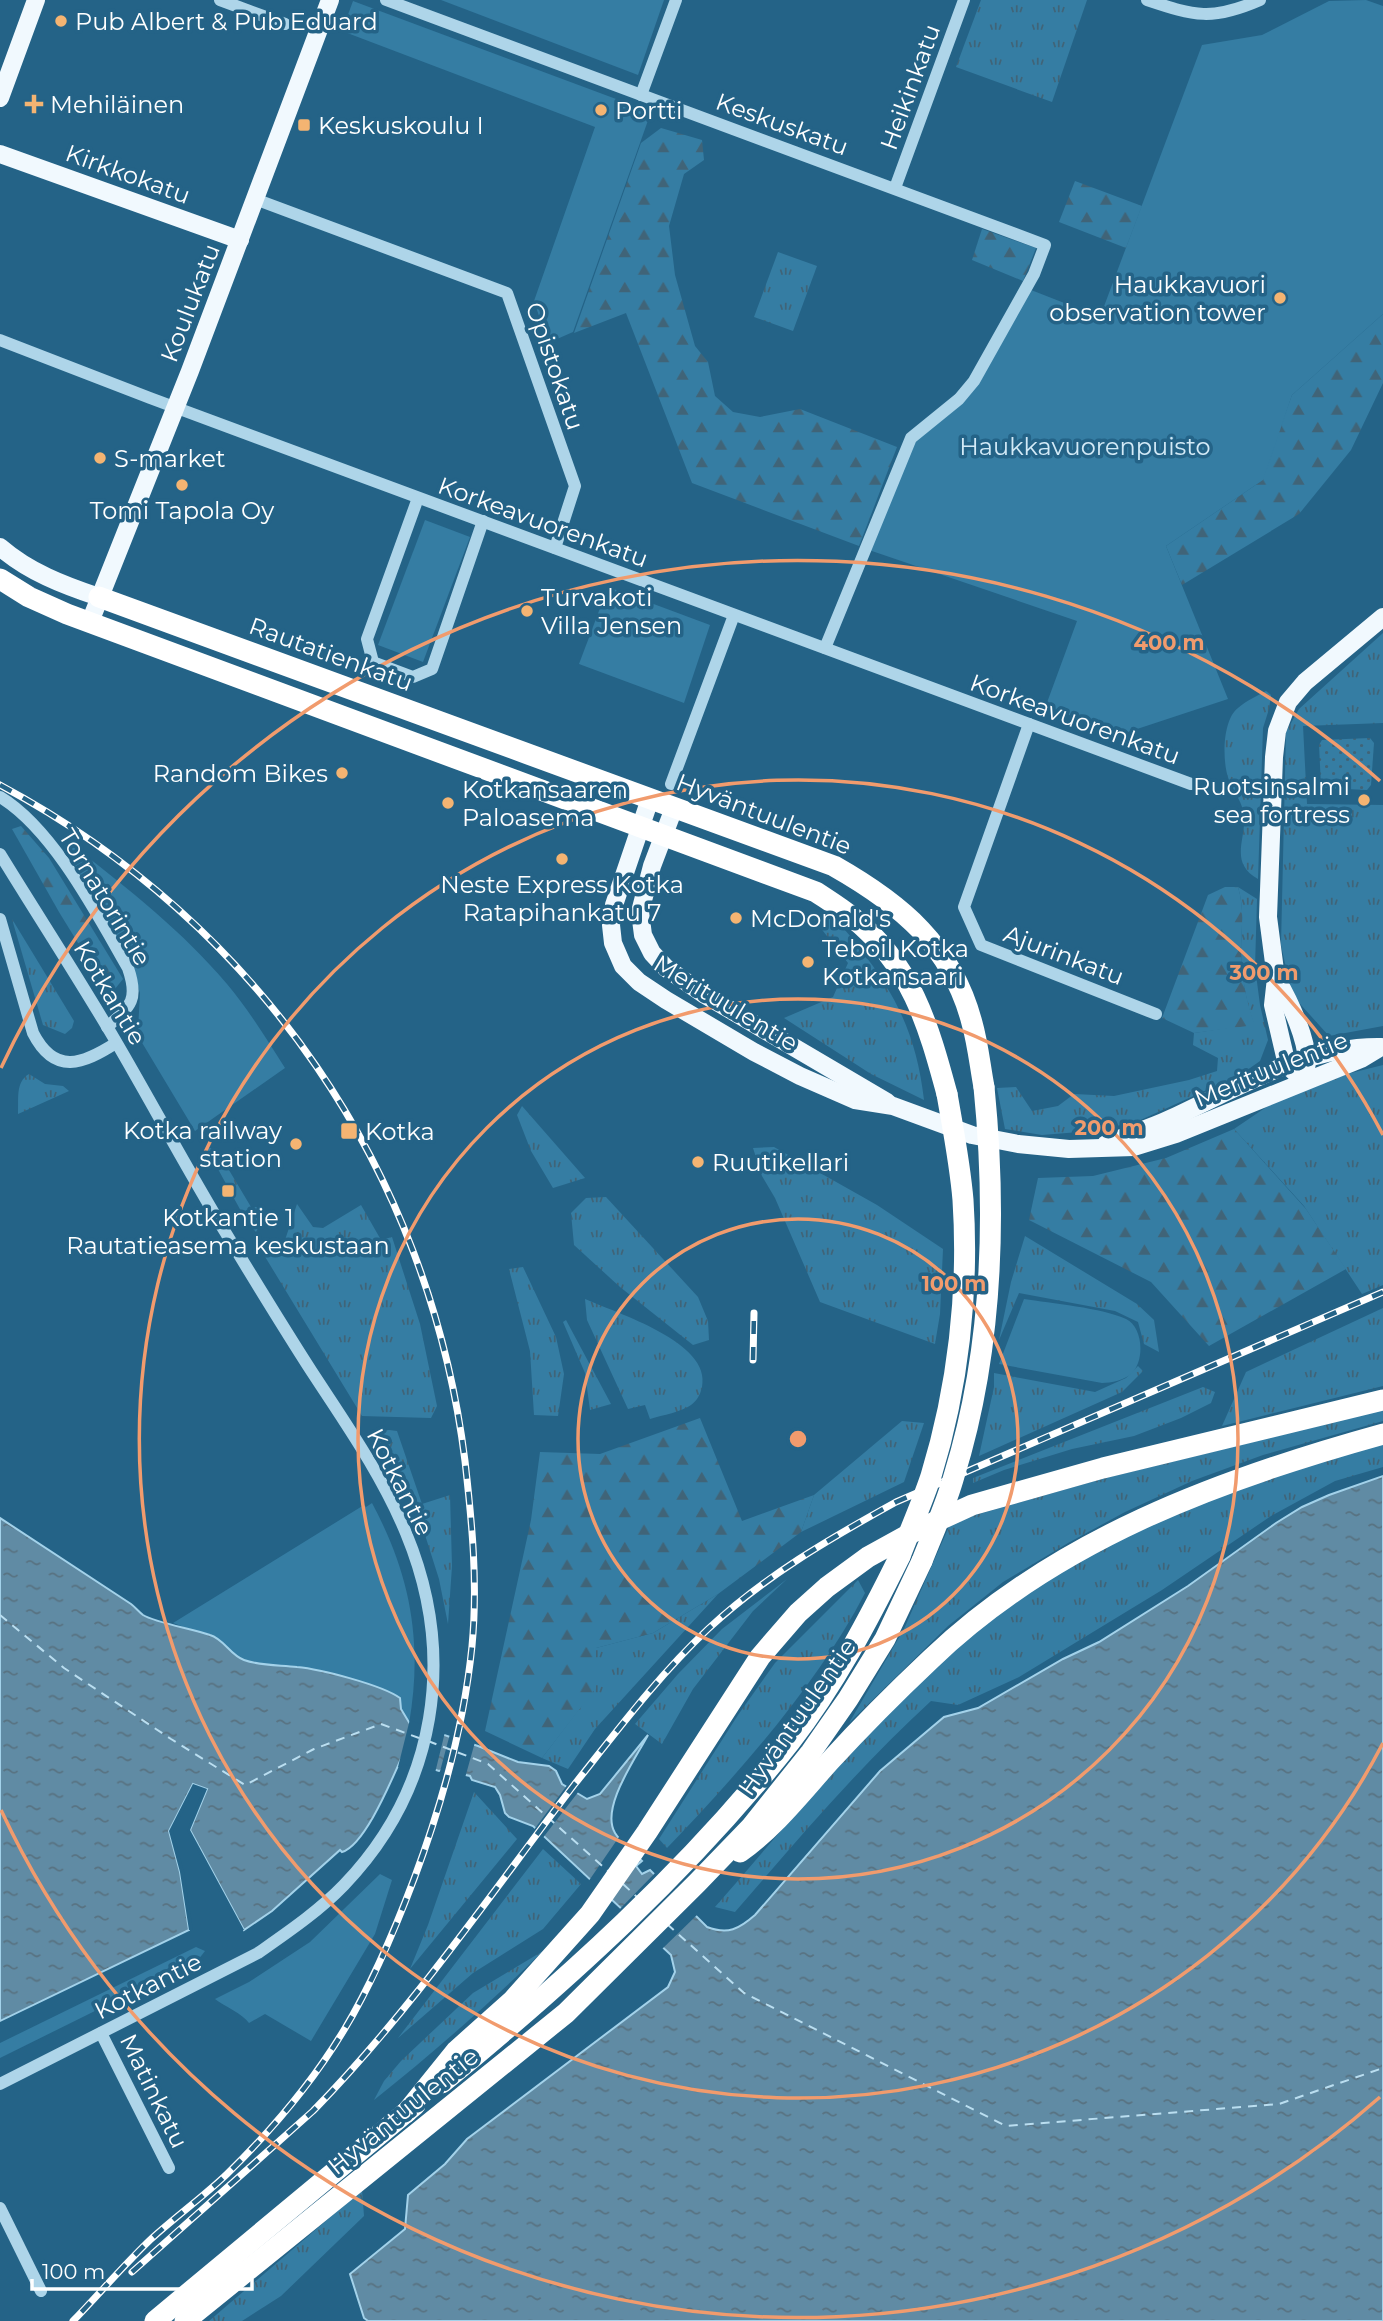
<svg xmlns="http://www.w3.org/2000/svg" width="1383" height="2321" font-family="Montserrat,sans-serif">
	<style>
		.grass { fill: url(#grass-tufts) }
		.forest { fill: url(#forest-firs) }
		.park { fill: #357da3 }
		.garden { fill: url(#garden-dots) }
		.water { fill: url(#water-ripples); stroke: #a3d2ea; stroke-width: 2 }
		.pier { fill: #246387 }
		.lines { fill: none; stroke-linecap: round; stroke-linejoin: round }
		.ferry { stroke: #badef0; stroke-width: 2; stroke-dasharray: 9 7; stroke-linecap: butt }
		.minor { stroke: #aed5e9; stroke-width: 12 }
		.major { stroke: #f1f9fe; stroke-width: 18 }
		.highway { stroke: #fff; stroke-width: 21 }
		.rail-casing { stroke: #fff; stroke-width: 7 }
		.rail { stroke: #246387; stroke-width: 4.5; stroke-dasharray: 13; stroke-linecap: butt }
		.highway-bridge { stroke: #fff; stroke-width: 21 }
		.ring { fill: none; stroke: #f19b6d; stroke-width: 3.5 }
		.poi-dot { fill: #f4b472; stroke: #246387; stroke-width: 2.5 }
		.labels { text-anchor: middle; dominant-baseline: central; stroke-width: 7; stroke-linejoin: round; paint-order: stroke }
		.poi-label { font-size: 24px; fill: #fff; stroke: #246387; text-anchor: start }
		.street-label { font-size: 24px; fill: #fff; stroke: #246387 }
		.park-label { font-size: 24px; fill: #d3eaf7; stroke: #246387 }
		.centre { fill: #f19b6d; stroke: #246387; stroke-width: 3.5 }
		.ring-label { font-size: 21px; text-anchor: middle; font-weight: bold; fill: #f19b6d; stroke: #246387; stroke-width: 7; stroke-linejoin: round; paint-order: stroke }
	</style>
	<defs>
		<pattern id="grass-tufts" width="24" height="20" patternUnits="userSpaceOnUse" patternTransform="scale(1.75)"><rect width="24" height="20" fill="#357da3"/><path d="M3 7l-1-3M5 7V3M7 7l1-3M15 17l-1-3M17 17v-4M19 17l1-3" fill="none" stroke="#406478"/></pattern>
		<pattern id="forest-firs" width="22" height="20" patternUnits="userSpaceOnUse" patternTransform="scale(1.75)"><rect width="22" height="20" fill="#357da3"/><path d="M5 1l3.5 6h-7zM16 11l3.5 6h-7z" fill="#406478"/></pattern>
		<pattern id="garden-dots" width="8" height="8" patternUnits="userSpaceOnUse" patternTransform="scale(1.75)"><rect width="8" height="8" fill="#357da3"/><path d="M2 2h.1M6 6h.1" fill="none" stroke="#406478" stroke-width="1.8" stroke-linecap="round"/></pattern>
		<pattern id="water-ripples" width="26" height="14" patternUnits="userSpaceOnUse" patternTransform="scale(1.75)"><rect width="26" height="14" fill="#608ba4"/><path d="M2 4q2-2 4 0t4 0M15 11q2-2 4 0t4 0" fill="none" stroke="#587281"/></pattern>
	</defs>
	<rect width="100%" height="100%" fill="#246387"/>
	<g class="grass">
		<polygon points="981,0 1087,0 1052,102 956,67"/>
		<polygon points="778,252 817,266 793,331 754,317"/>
		<polygon points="1383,633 1383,723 1303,726 1307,804 1383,805 1383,1026 1329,1036 1292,995 1281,945 1286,732 1299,709"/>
		<path d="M1266 691 1271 695 1269 709 1263 728 1258 879C1229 862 1246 841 1244 816 1243 803 1234 792 1229 780 1222 763 1222 720 1238 708 1246 701 1257 696 1266 691Z"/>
		<path d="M1238 887 1257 899 1255 967 1260 1005 1268 1040 1260 1061 1240 1075 1136 1122 1091 1131 1042 1135 1005 1129 997 1088 1016 1087 1032 1111 1058 1106 1074 1094 1114 1096 1189 1080 1217 1071 1218 1058 1193 1045 1194 1033 1254 1024C1246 1002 1242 977 1241 953 1241 930 1245 910 1238 887Z"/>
		<path d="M809 913C815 915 823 916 830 919 841 923 853 939 860 949 898 997 917 1039 924 1100L871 1074 784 1018 833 997 848 963Z"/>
		<polygon points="12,919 74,1021 72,1028 65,1034 43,1025"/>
		<polygon points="1383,1065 1383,1285 1362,1294 1304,1206 1234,1129 1274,1102 1347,1074"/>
		<path d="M29 1074 45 1084 63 1086 69 1091 18 1114C19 1100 15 1082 29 1074Z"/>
		<polygon points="522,1106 585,1178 553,1188 531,1151 517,1115"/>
		<polygon points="774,1147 877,1205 943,1249 940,1314 935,1344 820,1302 775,1198 762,1176 753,1148"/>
		<polygon points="210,1148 217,1150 251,1207 262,1207 263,1218 256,1232 247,1222 207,1149"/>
		<polygon points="606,1197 698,1297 708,1321 709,1340 693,1345 620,1287 574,1245 571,1213 586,1198"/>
		<polygon points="297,1204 313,1227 323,1228 361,1205 381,1240 392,1237 420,1324 437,1406 431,1418 362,1416 264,1255 285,1240"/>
		<polygon points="1025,1236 1137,1304 1154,1320 1159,1352 1144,1344 1138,1322 1115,1311 1019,1293 999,1340 1011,1282"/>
		<polygon points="523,1267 556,1337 564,1374 558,1416 534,1415 530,1351 509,1269"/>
		<path d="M585 1299C616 1313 712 1342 702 1387 701 1393 697 1401 691 1405 681 1412 663 1415 650 1419L645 1405 628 1409 587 1320Z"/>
		<polygon points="1383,1308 1383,1386 1222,1426 1246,1372"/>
		<polygon points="566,1320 611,1404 590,1410 585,1373 563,1322"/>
		<polygon points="1138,1366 1143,1371 1122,1392 979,1456 994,1387 994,1373 1095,1392 1126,1378"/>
		<polygon points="1203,1387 1215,1392 1211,1403 1181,1418 1134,1436 1072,1449 1004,1470 973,1483 973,1478"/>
		<polygon points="1383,1410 1383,1421 1263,1455 1192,1481 1125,1512 1068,1543 1003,1582 948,1626 849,1723 904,1629 951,1522 1102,1479"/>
		<polygon points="902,1421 924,1423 904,1482 801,1532 814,1495"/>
		<polygon points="389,1430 397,1431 422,1504 450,1495 452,1566 448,1624 439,1579 419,1516 375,1437 377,1432"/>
		<path d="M1383 1443V1467L1335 1481 1271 1516 1162 1590 1019 1677 958 1705 931 1701C860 1766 798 1839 735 1912L715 1907C798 1813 879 1709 977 1630 1049 1571 1158 1514 1246 1485 1291 1469 1337 1457 1383 1443Z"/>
		<polygon points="787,1579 753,1611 693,1689 662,1744 635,1724 678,1674 722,1629"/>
		<path d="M858 1580 865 1593C818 1684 738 1774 667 1848L659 1839 738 1715 775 1663Z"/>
		<polygon points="718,1594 595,1729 568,1769 542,1758 595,1688 596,1648 653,1633"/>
		<polygon points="474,1792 517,1839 410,1969 428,1925"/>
		<polygon points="543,1849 581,1884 543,1929 473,1973 398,2038"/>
		<path d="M543 1951C489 2004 433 2053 374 2100L384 2081 401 2061 473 1993Z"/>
		<polygon points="362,2190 364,2216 281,2296 242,2321 209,2321"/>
	</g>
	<g class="forest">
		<polygon points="661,128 702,140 704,160 684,174 669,226 675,275 695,346 708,362 715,396 733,412 760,417 800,409 897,447 859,546 692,483 626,313 574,333 641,143"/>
		<polygon points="1075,181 1142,206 1126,248 1059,222"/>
		<polygon points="982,229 1036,248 1023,281 972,260"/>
		<polygon points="1383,314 1383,383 1351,450 1299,514 1182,585 1166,546 1260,482 1292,395"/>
		<polygon points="21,826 49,858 123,979 110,995 59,912 12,829"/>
		<path d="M1225 887H1238C1245 910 1241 930 1241 953 1242 977 1246 1002 1255 1025L1194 1033 1162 1018 1208 895Z"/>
		<polygon points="1234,1129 1306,1209 1346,1269 1209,1346 1151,1282 1029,1220 1038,1178 1093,1176 1166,1158"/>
		<polygon points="700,1418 742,1521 814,1495 801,1532 718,1594 653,1633 596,1648 596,1688 542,1758 485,1731 531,1520 540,1452 600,1454"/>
	</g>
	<g class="park">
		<polygon points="441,0 664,0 638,75"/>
		<polygon points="1366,0 1383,6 1383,314 1292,395 1263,480 1166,546 1228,699 1128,732 1045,708 1077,621 866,549 911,438 974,381 1026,288 1100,317 1202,45 1262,35 1329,1"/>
		<polygon points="353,1 651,112 573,332 548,343 534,301 595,127 342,31"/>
		<polygon points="425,520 470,537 423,662 378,645"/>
		<polygon points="608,587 710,625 684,703 579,664"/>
		<path d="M64 845 76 848C130 890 183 932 227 984 249 1010 267 1040 285 1068L195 1131 141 1041 138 1030 140 993 132 968Z"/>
		<path d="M1024 1299C1050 1303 1103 1308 1126 1319 1143 1327 1145 1360 1132 1373 1125 1380 1111 1383 1102 1383L999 1364Z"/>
		<path d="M372 1503C411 1576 423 1643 409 1724L401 1709 400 1698 391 1692 300 1667 270 1665 242 1659 232 1654 227 1646 203 1634 173 1623 364 1505 366 1507Z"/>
		<path d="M380 1874 392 1880 375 1934 311 2041 265 2014 249 2023C243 2014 224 2006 215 1999L249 1982 310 1942Z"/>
		<polygon points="196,1947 205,1951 198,1960 0,2058 0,2043"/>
	</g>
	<polygon class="garden" points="1370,738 1374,743 1371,785 1367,790 1325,788 1321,785 1319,745 1322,740"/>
	<path class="water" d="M1383 1476V2321H368L364 2318 350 2274 405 2229 408 2195 445 2164 467 2139 668 1987 675 1972 671 1955 533 1826 509 1817 505 1813 500 1795 495 1787 472 1780 470 1776 442 1770 439 1771 401 1759C391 1781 365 1845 342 1852L340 1850 272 1911 244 1930 190 1830 207 1789 193 1784 169 1831 180 1872 189 1930 0 2021V1518L131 1604C135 1607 139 1612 143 1615 156 1623 194 1629 210 1635 224 1639 230 1655 244 1660 261 1666 279 1665 297 1667 320 1669 382 1685 400 1698L401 1709 410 1724 478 1746 518 1762 549 1766 556 1771 562 1784 587 1799 600 1794 648 1735C636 1758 600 1808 615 1833 621 1843 633 1852 642 1861L636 1866 642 1874 650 1870 707 1927C728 1935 739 1929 755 1915L880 1771 944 1717 978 1708 1063 1659 1099 1642 1188 1586 1276 1523 1302 1507 1329 1495Z"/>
	<g class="pier">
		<polygon points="410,1719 412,1721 445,1732 435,1773 403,1764 401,1768 398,1767"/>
		<polygon points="450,1734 475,1742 465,1778 443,1773 439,1775"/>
		<polygon points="193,1784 207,1789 190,1830 244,1930 240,1930 187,1831 202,1791 195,1788 173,1831 184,1872 193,1930 189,1930 180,1872 169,1831"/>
		<polygon points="568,1784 579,1791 542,1839 533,1831"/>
		<polygon points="621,1834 641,1855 608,1901 588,1882"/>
		<polygon points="656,1872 698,1914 660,1951 618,1911"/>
	</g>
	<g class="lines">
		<g class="ferry">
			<polyline points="0,1615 64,1668 171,1739 245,1785 314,1749 381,1724 419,1738"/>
			<polyline points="428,1741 488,1764 608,1871"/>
			<polyline points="623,1884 637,1897"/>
			<polyline points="667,1924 744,1993 1006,2126 1279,2104 1383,2068"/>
		</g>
		<g class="minor">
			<polyline points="220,0 285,24"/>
			<polyline points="386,0 1045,245 1034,274 974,381 959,399 911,438 825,648"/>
			<path d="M1147 0C1195 16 1212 21 1260 0"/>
			<polyline points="641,95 676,0"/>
			<polyline points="895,188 964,0"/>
			<polyline points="255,199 507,293 575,486 555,548"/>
			<polyline points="0,340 150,398 1191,784"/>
			<polyline points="418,498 367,639 373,662 413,677 432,669 483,521"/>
			<polyline points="1029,724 964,907 981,945 1156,1014"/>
			<polyline points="671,784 734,615"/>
			<path d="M0 797C53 829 97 914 128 968 139 1000 131 1006 107 1027"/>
			<path d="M0 854C38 916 78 977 115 1040 153 1105 188 1171 227 1235 255 1281 283 1327 312 1372 346 1424 382 1475 406 1533 457 1656 437 1788 344 1885 319 1911 288 1932 258 1953L0 2084"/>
			<path d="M0 919 33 1033C55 1076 83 1064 116 1043"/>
			<polyline points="101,2033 169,2168"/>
			<polyline points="0,2208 41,2291"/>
		</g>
		<g class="major">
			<polyline points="0,98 36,0"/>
			<polyline points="0,154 240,240"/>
			<path d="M0 547C29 572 63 585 99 597"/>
			<polyline points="90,622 190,371 330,0"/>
			<polyline points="650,799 614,905 611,925 613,943 623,966 639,982 666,1000 754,1052 800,1076 855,1100 893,1106 972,1135 1018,1144 1069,1149 1134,1147 1176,1134 1361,1059 1381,1047"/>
			<polyline points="674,808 652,866 640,912 643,935 652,953 666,968 705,995 887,1102"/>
			<path d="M1276 978C1289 1000 1311 1045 1306 1069"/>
			<polyline points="1304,1081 1287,1065 1273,1005 1276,978 1268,917 1274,757 1277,731 1288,702 1305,682 1383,617"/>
			<path d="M1106 1144C1127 1135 1149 1129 1170 1119 1237 1088 1305 1046 1380 1047"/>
		</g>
		<g class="highway">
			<path d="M0 579 29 597 67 614 816 892C828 900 841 908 852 917 911 964 928 1024 947 1094"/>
			<path d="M99 597 834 866C901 904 952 946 972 1023 978 1044 980 1066 984 1087"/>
			<path d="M740 1852C775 1827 801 1793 830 1761 862 1726 896 1692 931 1659 1055 1540 1220 1479 1383 1434"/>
			<path d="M442 2083C567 1980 689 1870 790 1742 834 1685 868 1621 900 1556"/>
			<polyline points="406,2113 456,2051 513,2000 590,1914 647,1832 760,1657 798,1613 827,1587 868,1557 915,1531 972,1505 1103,1468 1383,1400"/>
			<polyline points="155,2321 415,2105"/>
			<polyline points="185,2321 566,2013 697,1883 751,1827 811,1752 848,1699 885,1639 922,1561"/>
		</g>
		<g class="rail-casing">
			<g id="rail">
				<path d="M0 785C259 923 429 1171 465 1461 472 1523 478 1583 472 1646 464 1726 442 1804 414 1879 394 1932 373 1982 344 2030 312 2083 271 2131 227 2174 203 2197 175 2217 150 2240 123 2266 99 2294 73 2321"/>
				<polyline points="753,1360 754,1313"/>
				<path d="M132 2272 313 2111C410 2012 490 1895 574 1785 617 1731 658 1676 708 1629 765 1576 829 1539 896 1502L1383 1292"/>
			</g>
		</g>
		<use href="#rail" class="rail"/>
		<g class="highway-bridge">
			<path d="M900 1556C910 1530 922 1503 931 1476 958 1388 969 1292 963 1200 960 1164 953 1129 947 1094"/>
			<path d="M922 1561C933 1533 946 1505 954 1476 993 1350 997 1218 984 1087"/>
		</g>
	</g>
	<g class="ring">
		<circle cx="798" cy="1439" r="220"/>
		<circle cx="798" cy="1439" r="440"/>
		<path d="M1383 1743A659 659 0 1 1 1383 1135"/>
		<path d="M1380 2097A879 879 0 0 1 1 1810M1 1068A879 879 0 0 1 1380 781"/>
	</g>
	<g class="poi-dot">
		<circle cx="61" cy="21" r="7"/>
		<path d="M30.5 93.5h7v7h7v7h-7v7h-7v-7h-7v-7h7z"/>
		<circle cx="601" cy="110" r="7"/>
		<rect x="297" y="118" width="14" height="14" rx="3.5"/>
		<circle cx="1280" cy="298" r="7"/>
		<circle cx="100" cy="458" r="7"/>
		<circle cx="182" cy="485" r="7"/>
		<circle cx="527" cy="611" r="7"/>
		<circle cx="342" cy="773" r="7"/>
		<circle cx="1364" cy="800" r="7"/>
		<circle cx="448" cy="803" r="7"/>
		<circle cx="562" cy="859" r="7"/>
		<circle cx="736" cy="918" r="7"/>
		<circle cx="808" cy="962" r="7"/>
		<rect x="340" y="1122" width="18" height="18" rx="3.5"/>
		<circle cx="296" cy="1144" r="7"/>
		<circle cx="698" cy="1162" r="7"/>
		<rect x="221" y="1184" width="14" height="14" rx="3.5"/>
	</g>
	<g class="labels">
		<g class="poi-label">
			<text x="75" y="21">Pub Albert &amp; Pub Eduard</text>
			<text x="50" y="104">Mehiläinen</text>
			<text x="615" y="110">Portti</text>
			<text x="318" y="125">Keskuskoulu I</text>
			<text x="1266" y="284" text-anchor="end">Haukkavuori<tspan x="1266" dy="28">observation tower</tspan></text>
			<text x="114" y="458">S-market</text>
			<text x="182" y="510" text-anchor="middle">Tomi Tapola Oy</text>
			<text x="541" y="597">Turvakoti<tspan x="541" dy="28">Villa Jensen</tspan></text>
			<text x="328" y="773" text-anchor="end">Random Bikes</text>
			<text x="1350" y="786" text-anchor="end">Ruotsinsalmi<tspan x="1350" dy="28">sea fortress</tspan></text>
			<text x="462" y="789">Kotkansaaren<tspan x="462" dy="28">Paloasema</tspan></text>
			<text x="562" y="884" text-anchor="middle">Neste Express Kotka<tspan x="562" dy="28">Ratapihankatu 7</tspan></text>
			<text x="750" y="918">McDonald's</text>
			<text x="822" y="948">Teboil Kotka<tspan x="822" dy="28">Kotkansaari</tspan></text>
			<text x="282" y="1130" text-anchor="end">Kotka railway<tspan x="282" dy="28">station</tspan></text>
			<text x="365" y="1131">Kotka</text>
			<text x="712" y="1162">Ruutikellari</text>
			<text x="228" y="1217" text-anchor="middle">Kotkantie 1<tspan x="228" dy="28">Rautatieasema keskustaan</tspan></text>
		</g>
		<g class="street-label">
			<text transform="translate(910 87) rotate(-70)">Heikinkatu</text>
			<text transform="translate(782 124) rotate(20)">Keskuskatu</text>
			<text transform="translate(128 174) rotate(20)">Kirkkokatu</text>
			<text transform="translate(190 303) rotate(-69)">Koulukatu</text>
			<text transform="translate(555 366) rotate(71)">Opistokatu</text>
			<text transform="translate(543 522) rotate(20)">Korkeavuorenkatu</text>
			<text transform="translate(331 654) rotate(20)">Rautatienkatu</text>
			<text transform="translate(1075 719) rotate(20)">Korkeavuorenkatu</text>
			<text transform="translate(764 814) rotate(21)">Hyväntuulentie</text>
			<text transform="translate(105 897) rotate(59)">Tornatorintie</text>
			<text transform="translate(1064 955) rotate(21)">Ajurinkatu</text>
			<text transform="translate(110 993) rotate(59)">Kotkantie</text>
			<text transform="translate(726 1003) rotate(31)">Merituulentie</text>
			<text transform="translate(1271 1069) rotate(-22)">Merituulentie</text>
			<text transform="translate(400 1482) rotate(63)">Kotkantie</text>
			<text transform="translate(797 1717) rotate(-55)">Hyväntuulentie</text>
			<text transform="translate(148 1986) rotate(-27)">Kotkantie</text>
			<text transform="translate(154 2091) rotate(64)">Matinkatu</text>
			<text transform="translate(403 2111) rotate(-39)">Hyväntuulentie</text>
		</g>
		<g class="park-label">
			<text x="1085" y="446">Haukkavuorenpuisto</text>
		</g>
	</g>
	<circle cx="798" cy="1439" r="10" class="centre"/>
	<g class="ring-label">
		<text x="1169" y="650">400 m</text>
		<text x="1264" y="980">300 m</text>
		<text x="1109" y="1135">200 m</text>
		<text x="954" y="1291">100 m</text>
	</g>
	<path d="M32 2279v10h220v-10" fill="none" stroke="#ffffff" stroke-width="3.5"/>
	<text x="42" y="2279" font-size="21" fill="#ffffff" stroke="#246387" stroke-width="5" paint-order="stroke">100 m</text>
</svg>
